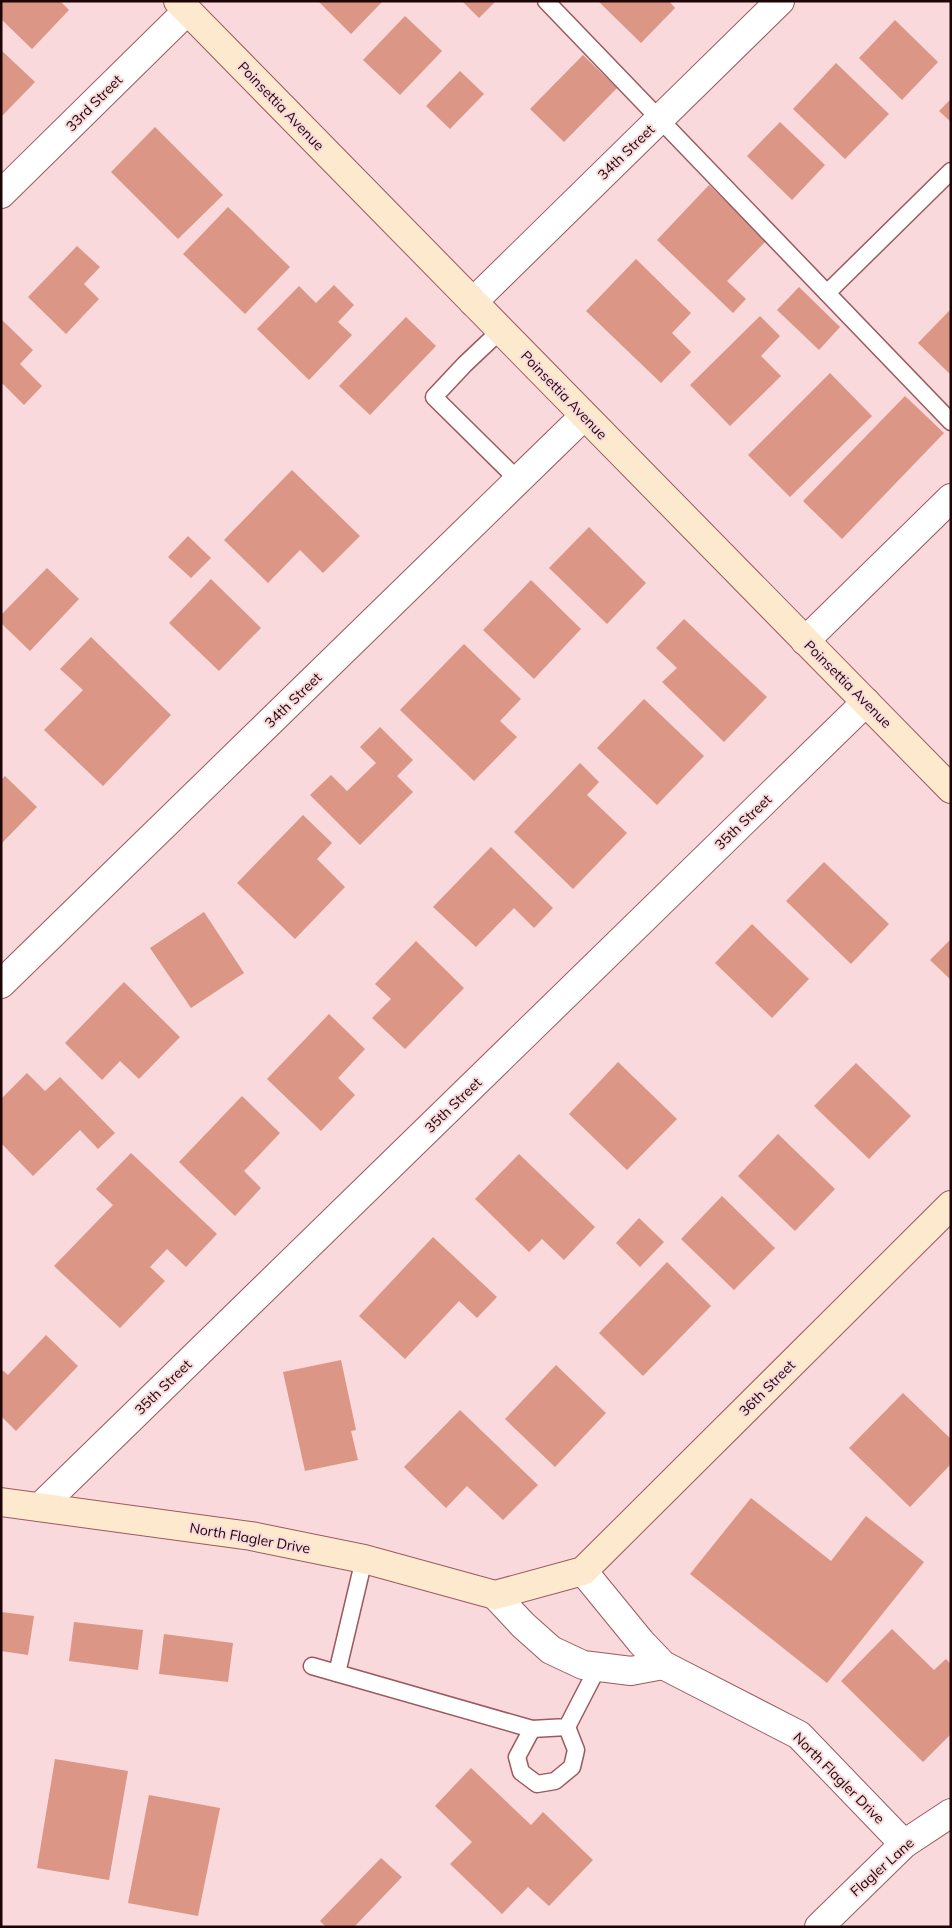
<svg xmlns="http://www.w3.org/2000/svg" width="952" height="1928" font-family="Mulish,sans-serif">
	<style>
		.building { fill: #db9685 }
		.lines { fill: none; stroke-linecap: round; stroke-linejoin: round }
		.lane-casing { stroke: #9b5960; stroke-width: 19 }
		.street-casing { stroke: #9b5960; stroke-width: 30 }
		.secondary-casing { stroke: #9b5960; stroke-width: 30 }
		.lane { stroke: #fff; stroke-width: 16 }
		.street { stroke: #fff; stroke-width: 28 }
		.secondary { stroke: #fde9ce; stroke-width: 28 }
		.labels { text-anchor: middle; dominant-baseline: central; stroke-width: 4; stroke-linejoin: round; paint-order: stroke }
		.street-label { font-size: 14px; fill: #1c0407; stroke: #f9d9db }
	</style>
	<rect width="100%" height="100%" fill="#f9d9db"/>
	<g class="building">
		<polygon points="1,1 60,1 69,10 32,49 1,19"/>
		<polygon points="318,1 383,1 351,34"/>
		<polygon points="462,1 496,1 479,18"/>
		<polygon points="598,1 669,1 675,8 641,43"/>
		<polygon points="405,16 442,51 400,95 363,60"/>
		<polygon points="895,20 938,62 902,100 859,58"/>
		<polygon points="1,50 35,82 1,117"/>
		<polygon points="583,55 617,88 564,142 530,109"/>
		<polygon points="836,63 889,114 845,159 793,109"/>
		<polygon points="460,71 484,94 450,129 426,106"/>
		<polygon points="951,99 951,122 939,111"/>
		<polygon points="780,122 825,165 792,200 747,156"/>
		<polygon points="155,127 223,195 178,239 111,172"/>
		<polygon points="709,185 767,240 727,281 746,299 733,313 657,240"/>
		<polygon points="228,207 290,267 245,314 183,254"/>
		<polygon points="77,246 100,267 84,284 99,299 66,334 28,297"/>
		<polygon points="636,259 691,313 672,333 691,352 661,383 586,311"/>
		<polygon points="334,285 354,305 338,322 352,335 309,380 257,329 299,286 316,303"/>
		<polygon points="799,287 840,327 819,350 777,310"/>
		<polygon points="951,309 951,375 918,343"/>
		<polygon points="760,316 780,336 761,356 781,376 730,426 690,385"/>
		<polygon points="406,317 436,346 370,415 339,386"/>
		<polygon points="1,319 33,350 20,364 42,386 24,405 3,384 1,385"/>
		<polygon points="830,373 872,416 790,497 748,455"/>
		<polygon points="905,396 944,433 842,539 803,501"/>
		<polygon points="292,470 360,536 323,573 300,550 268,583 224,540"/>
		<polygon points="589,527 646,583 607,624 549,568"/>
		<polygon points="188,536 211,558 191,578 168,557"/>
		<polygon points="47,568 79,599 30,651 1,623 1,615"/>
		<polygon points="211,579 261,628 219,671 169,623"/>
		<polygon points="531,580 581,629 534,679 483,630"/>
		<polygon points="684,619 767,697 724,742 662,682 677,668 656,648"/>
		<polygon points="91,637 171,715 103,786 44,730 83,690 60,669"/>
		<polygon points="464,644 521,699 500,721 517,737 474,781 400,710"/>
		<polygon points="644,699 704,756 657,805 597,748"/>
		<polygon points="380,727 413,760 397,776 413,792 360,845 310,795 331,775 347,791 376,763 360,747"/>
		<polygon points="580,763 599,782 587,795 627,833 573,889 514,832"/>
		<polygon points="5,776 37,807 1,844 1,780"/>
		<polygon points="303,815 332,843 317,859 345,887 295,939 237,883"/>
		<polygon points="491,847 553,908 534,928 514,908 476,947 433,907"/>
		<polygon points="824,862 889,924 851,964 786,901"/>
		<polygon points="204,912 244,973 191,1008 150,948"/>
		<polygon points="752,924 809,979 772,1018 715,963"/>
		<polygon points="951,939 951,980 930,960"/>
		<polygon points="416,941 464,988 405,1049 372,1018 391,999 375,984"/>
		<polygon points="124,982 180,1037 139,1079 120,1061 102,1080 65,1043"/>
		<polygon points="329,1014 365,1049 338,1078 355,1095 321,1131 267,1079"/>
		<polygon points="618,1062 677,1119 627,1170 569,1114"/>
		<polygon points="856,1063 911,1116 869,1159 814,1106"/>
		<polygon points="27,1073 45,1091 60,1077 115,1133 98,1149 80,1130 33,1176 1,1143 1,1099"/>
		<polygon points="242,1096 280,1133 244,1171 261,1188 235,1216 179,1162"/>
		<polygon points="778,1134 835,1189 795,1231 738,1176"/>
		<polygon points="131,1153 217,1234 186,1267 167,1249 150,1267 165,1281 120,1328 54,1266 113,1205 96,1189"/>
		<polygon points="519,1154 595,1227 564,1260 542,1239 529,1252 475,1199"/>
		<polygon points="722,1196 775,1248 734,1290 681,1239"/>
		<polygon points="639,1218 664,1242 640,1267 616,1243"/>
		<polygon points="433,1237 497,1297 477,1318 459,1301 405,1359 359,1316"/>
		<polygon points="667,1262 711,1306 643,1376 599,1333"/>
		<polygon points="46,1335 78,1366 16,1431 1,1416 1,1369 8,1375"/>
		<polygon points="341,1360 356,1430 351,1431 358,1460 305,1471 283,1372"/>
		<polygon points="556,1365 606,1413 555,1467 505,1419"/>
		<polygon points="903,1393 951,1439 951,1464 910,1507 849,1448"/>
		<polygon points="460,1410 538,1485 503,1520 467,1486 446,1508 404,1467"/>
		<polygon points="751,1498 831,1561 866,1516 924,1562 827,1683 690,1574"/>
		<polygon points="1,1612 34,1616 28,1655 1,1651"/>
		<polygon points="74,1622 143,1630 138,1670 69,1661"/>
		<polygon points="892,1629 934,1670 946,1659 951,1664 951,1734 923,1762 841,1681"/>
		<polygon points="164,1634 233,1643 228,1682 159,1674"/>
		<polygon points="55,1759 128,1771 109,1880 37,1868"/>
		<polygon points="471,1768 531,1825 543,1812 593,1860 549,1906 528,1887 502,1914 450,1864 472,1842 435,1806"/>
		<polygon points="149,1795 220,1808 198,1916 128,1903"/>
		<polygon points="381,1858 402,1877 354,1927 326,1927 320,1921"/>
	</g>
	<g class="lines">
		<g class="lane-casing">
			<g id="lane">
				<polyline points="546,1 951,422"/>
				<polyline points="827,293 951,171"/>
				<polyline points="501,330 465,364 434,397 518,480"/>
				<polyline points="312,1666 532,1729 567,1727 598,1667"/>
				<polyline points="337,1673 364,1559"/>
				<polyline points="532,1729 517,1757 521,1772 537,1784 555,1781 572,1767 576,1750 567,1727"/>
			</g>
		</g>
		<g class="street-casing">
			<g id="street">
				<polyline points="1,194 187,11"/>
				<polyline points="473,302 780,1"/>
				<polyline points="805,641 951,498"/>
				<polyline points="1,984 584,416"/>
				<polyline points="40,1507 866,702"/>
				<polyline points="583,1571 641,1642 663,1665 799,1735 904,1844"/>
				<polyline points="495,1595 523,1625 551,1650 583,1665 631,1671 663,1665"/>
				<polyline points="819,1927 904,1844 951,1813"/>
			</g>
		</g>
		<g class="secondary-casing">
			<g id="secondary">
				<polyline points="178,1 951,789"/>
				<polyline points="1,1502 251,1536 364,1559 495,1595 583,1571 951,1205"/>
			</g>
		</g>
		<use href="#lane" class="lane"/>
		<use href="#street" class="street"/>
		<use href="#secondary" class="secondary"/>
	</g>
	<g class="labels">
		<g class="street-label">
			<text transform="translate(94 103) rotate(-45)">33rd Street</text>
			<text transform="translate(281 106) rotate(46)">Poinsettia Avenue</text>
			<text transform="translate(626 152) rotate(-44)">34th Street</text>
			<text transform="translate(564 395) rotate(46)">Poinsettia Avenue</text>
			<text transform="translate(848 684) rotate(45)">Poinsettia Avenue</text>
			<text transform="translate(293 700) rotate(-44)">34th Street</text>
			<text transform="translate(743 822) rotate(-44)">35th Street</text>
			<text transform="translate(453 1105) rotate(-44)">35th Street</text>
			<text transform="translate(163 1387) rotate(-44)">35th Street</text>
			<text transform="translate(767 1388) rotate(-45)">36th Street</text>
			<text transform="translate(250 1538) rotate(10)">North Flagler Drive</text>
			<text transform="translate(839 1778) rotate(45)">North Flagler Drive</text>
			<text transform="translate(882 1867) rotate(-42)">Flagler Lane</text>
		</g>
	</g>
	<rect width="952" height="1928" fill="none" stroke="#1c0407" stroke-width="5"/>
</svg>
